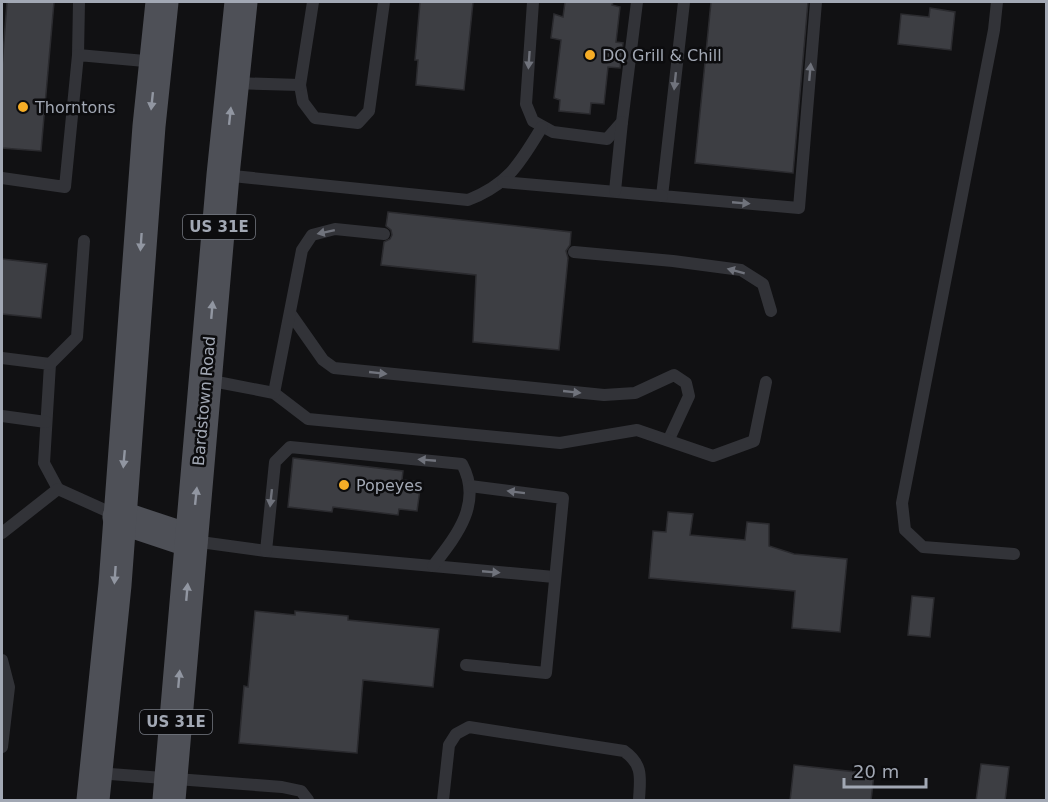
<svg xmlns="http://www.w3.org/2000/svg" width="1048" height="802" font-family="'DejaVu Sans',sans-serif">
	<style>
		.building { fill: #3d3e43; stroke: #2b2b2f; stroke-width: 1.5 }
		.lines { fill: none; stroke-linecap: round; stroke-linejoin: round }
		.service { stroke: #323338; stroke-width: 12 }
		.primary { stroke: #4e5057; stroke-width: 33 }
		.oneway { fill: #70737c }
		.oneway2 { fill: #9196a1 }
		.poi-dot { fill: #f6ad26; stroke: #0c0c0e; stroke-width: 2 }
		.labels { text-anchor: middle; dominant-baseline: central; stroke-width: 5; stroke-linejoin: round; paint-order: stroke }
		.shield { fill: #0c0c0e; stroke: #757982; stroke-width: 1.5 }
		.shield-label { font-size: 15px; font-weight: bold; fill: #a2a8b4 }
		.poi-label { font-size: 16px; fill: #a2a8b4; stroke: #0c0c0e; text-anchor: start }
		.street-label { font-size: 16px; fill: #a2a8b4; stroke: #0c0c0e }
	</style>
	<rect width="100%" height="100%" fill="#111113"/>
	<g class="building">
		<polygon points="7,2 54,2 41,151 2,148 2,67"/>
		<polygon points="420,2 473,2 464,90 416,85 418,60 415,60"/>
		<polygon points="565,2 613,2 612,5 620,7 616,42 623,43 620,68 608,67 604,104 591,103 590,114 559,111 560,100 554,98 561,40 551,38 554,14 563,17"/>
		<polygon points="711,2 808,2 793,173 695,163"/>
		<polygon points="930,8 955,12 951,50 898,44 901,14 929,17"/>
		<polygon points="388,212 571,232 570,245 566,251 568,258 559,350 473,342 476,275 381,265 384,242 390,239 392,235 391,230 386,226"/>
		<polygon points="2,259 47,264 41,318 2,314"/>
		<polygon points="293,458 403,471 402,480 421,482 417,511 399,509 398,515 333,507 332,512 288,507"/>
		<polygon points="668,512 693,514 690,535 745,540 747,522 769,524 769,546 794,554 847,559 840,632 792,628 795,591 649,578 653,531 666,532"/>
		<polygon points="912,596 934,598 930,637 908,635"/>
		<polygon points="255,611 295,615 295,611 348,616 348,620 439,629 433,687 363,680 357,753 239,743 244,686 248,687"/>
		<polygon points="981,764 1009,767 1005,801 976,801"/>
		<polygon points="794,765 874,774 871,801 790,801"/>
	</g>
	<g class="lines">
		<g class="service">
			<polyline points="313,2 300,85 303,102 315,118 358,123 369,111 384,2"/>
			<polyline points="533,2 526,104 533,121 553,132 607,139 622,122 637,2"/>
			<polyline points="684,2 662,196 799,208 816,2"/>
			<polyline points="997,2 994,30 902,503 905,530 923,547 1014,554"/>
			<polyline points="78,55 79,2"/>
			<polyline points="233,83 300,85"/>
			<path d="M223 175 468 200C509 184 520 163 542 127"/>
			<polyline points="2,178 65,187 78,55 156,62"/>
			<polyline points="503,182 662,196"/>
			<polyline points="615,191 622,122"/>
			<polyline points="574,252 673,261 741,270 763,284 771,311"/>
			<polyline points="290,313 323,360 334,368 604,395 635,393 674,375 686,383 689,396 669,439"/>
			<polyline points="2,358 50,364 44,463 58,489"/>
			<polyline points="50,364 77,337 84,241"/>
			<polyline points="207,380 274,393 308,419 560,443 637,430 713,456 754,441 766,382"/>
			<polyline points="274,393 302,250 312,235 335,229 384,234"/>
			<polyline points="2,416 46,422"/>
			<polyline points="2,533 58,489 118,516"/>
			<polyline points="193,541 266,551 554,577"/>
			<path d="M266 551 275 462 290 447 462 464C483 503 457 535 433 566"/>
			<polyline points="2,660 9,687 2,747"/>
			<polyline points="466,665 546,673 563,498 470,486"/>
			<polyline points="97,773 282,787 301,791 308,800"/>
			<path d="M443 800 449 745 456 734 469 727 624 751C644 765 640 779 639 800"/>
		</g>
		<g class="primary">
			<polyline points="119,517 191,541"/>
			<polyline points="93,800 115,585 149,126 162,2"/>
			<polyline points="169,800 223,175 241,2"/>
		</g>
	</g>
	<defs><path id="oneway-solid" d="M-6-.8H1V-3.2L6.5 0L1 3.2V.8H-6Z" transform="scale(1.5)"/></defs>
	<g class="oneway">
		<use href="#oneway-solid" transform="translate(529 60) rotate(94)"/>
		<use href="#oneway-solid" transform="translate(810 72) rotate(-85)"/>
		<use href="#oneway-solid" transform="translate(675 81) rotate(96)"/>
		<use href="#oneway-solid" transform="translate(741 203) rotate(5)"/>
		<use href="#oneway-solid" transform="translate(326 232) rotate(168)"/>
		<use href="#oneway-solid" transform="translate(736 271) rotate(-165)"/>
		<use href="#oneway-solid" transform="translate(378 373) rotate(6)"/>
		<use href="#oneway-solid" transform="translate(572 392) rotate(6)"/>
		<use href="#oneway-solid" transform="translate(427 460) rotate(-175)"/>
		<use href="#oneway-solid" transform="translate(516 492) rotate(-173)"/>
		<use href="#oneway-solid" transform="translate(271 498) rotate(96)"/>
		<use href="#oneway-solid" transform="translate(491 572) rotate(5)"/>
	</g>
	<g class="oneway2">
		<use href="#oneway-solid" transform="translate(152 101) rotate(96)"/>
		<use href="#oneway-solid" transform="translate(230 116) rotate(-84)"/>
		<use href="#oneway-solid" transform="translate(141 242) rotate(94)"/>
		<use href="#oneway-solid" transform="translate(212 310) rotate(-85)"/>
		<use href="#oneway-solid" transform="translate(124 459) rotate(95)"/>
		<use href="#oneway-solid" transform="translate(196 496) rotate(-84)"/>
		<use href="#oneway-solid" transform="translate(115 575) rotate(94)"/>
		<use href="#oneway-solid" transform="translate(187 592) rotate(-85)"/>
		<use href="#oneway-solid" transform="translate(179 679) rotate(-85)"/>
	</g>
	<g class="poi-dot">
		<circle cx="590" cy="55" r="6"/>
		<circle cx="23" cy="107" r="6"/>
		<circle cx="344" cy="485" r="6"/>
	</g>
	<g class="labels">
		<g class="shield">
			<rect x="183" y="215" width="72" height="24" rx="4.5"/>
			<rect x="140" y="710" width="72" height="24" rx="4.5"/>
		</g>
		<g class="shield-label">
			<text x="219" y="227">US 31E</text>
			<text x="176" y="722">US 31E</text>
		</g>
		<g class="poi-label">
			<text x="602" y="55">DQ Grill &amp; Chill</text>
			<text x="35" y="107">Thorntons</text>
			<text x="356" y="485">Popeyes</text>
		</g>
		<g class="street-label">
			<text transform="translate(204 401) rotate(-85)">Bardstown Road</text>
		</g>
	</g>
	<rect width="1048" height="802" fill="none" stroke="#a2a8b4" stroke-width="6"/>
	<path d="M844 778v9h82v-9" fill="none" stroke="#a2a8b4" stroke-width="3"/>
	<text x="853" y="778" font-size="18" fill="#a2a8b4" stroke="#0c0c0e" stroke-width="4.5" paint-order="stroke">20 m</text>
</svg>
